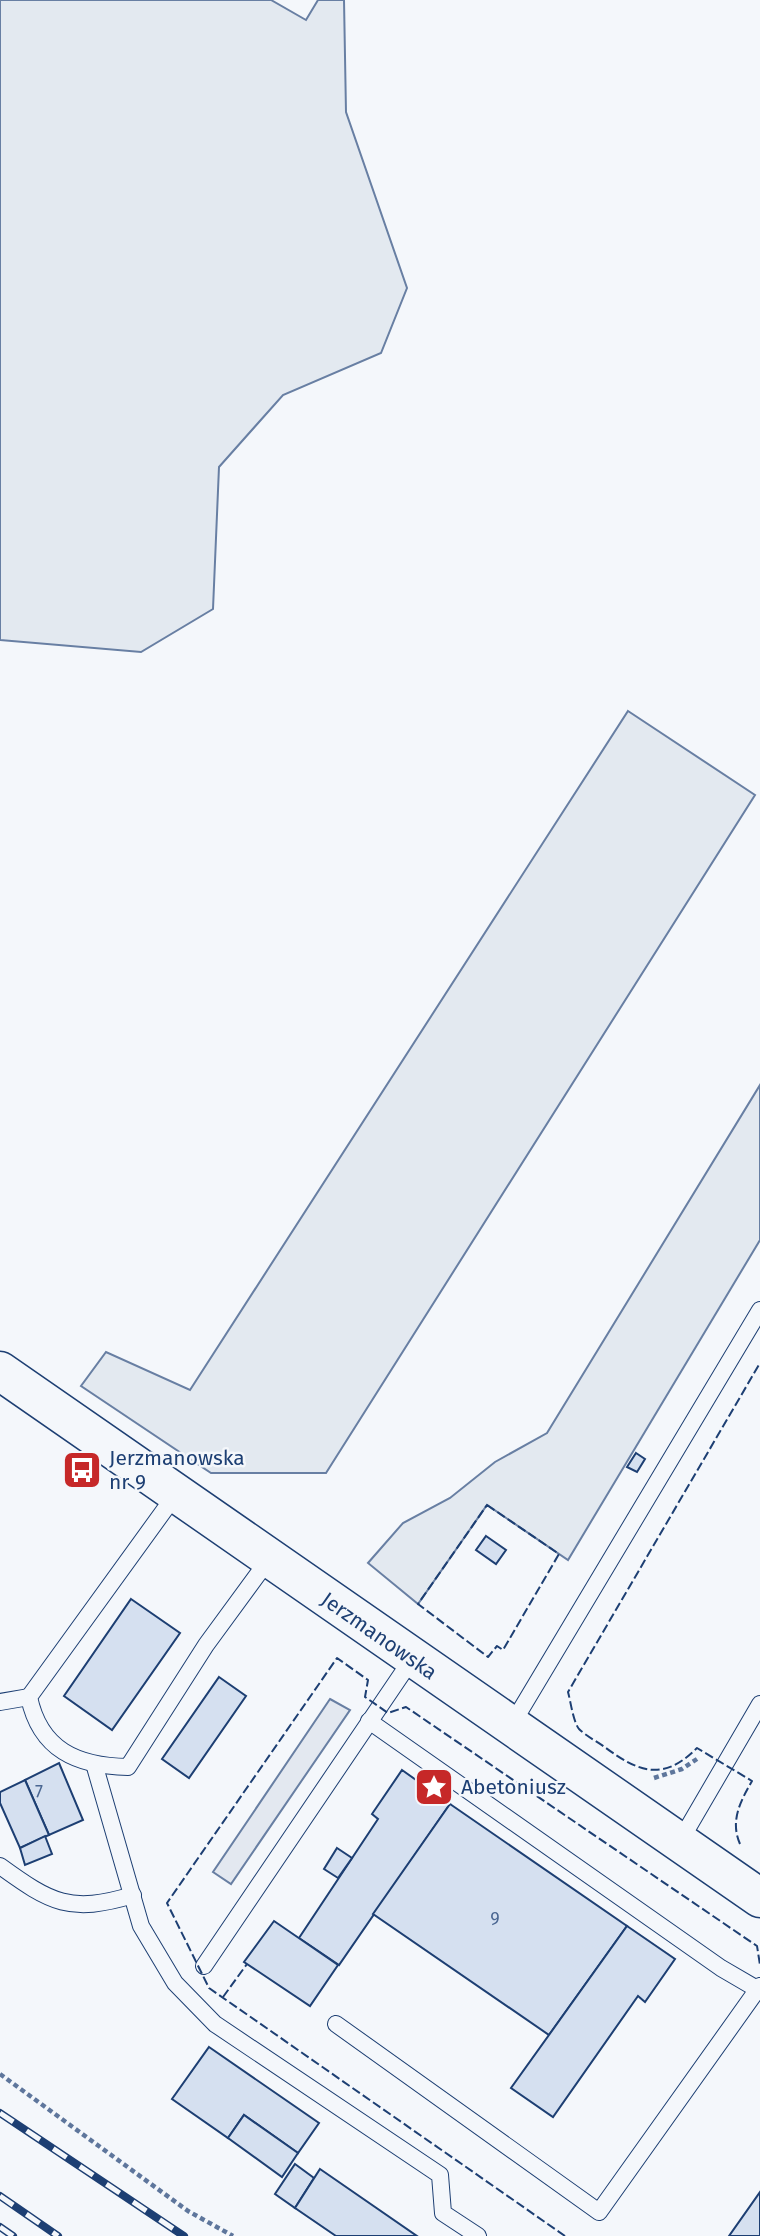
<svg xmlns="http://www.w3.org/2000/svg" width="760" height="2236" font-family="'Fira Sans',sans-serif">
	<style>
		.green { fill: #e3e9f0; stroke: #687fa3; stroke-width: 2 }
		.parking { fill: #e3e8f0; stroke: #687fa3; stroke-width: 2 }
		.building { fill: #d5e0f0; stroke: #1d3f73; stroke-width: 2 }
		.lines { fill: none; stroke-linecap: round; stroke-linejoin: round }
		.service-casing { stroke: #1d3f73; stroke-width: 18 }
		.tertiary-casing { stroke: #1d3f73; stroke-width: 41 }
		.path { stroke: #5e769c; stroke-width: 4.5; stroke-dasharray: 5 3.5; stroke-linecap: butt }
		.service { stroke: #f4f7fb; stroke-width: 16 }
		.tertiary { stroke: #f4f7fb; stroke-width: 38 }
		.rail-casing { stroke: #1d3f73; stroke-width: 8 }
		.rail { stroke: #f4f7fb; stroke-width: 5; stroke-dasharray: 16; stroke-linecap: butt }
		.fence { stroke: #1d3f73; stroke-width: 2; stroke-dasharray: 9 3.5; stroke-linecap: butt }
		.labels { text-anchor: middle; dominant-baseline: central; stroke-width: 5; stroke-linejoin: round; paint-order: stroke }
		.number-label { font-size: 18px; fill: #4b6792 }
		.poi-label { font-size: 21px; fill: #1d3f73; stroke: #f4f7fb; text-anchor: start }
		.street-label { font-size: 21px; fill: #1d3f73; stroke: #f4f7fb }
	</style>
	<rect width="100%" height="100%" fill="#f4f7fb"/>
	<g class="green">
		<polygon points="0,0 271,0 306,20 318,0 344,0 346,112 407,288 381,353 283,395 219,467 213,609 141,652 0,640"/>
		<polygon points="628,711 755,795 326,1473 211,1473 81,1386 106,1352 190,1390"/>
		<polygon points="760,1085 760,1240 568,1560 487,1505 418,1604 368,1563 403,1523 450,1498 495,1462 547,1433"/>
	</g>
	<polygon class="parking" points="330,1699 350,1710 231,1884 213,1872"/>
	<g class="building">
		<polygon points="636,1453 645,1459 637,1472 627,1467"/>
		<polygon points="486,1536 506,1550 496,1564 476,1550"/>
		<polygon points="131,1599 180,1633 112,1730 64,1696"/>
		<polygon points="219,1677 246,1696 189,1778 162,1759"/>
		<polygon points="59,1763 83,1820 49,1835 25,1780"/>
		<polygon points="402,1770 450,1804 339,1965 299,1938 378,1819 372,1814"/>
		<polygon points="25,1780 49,1835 20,1848 0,1803 0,1792"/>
		<polygon points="450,1804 627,1926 549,2035 373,1914"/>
		<polygon points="45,1836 52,1854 25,1865 20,1848"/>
		<polygon points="337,1848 352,1858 338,1878 324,1869"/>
		<polygon points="274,1921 338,1965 310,2006 244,1962"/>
		<polygon points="627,1926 675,1959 645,2002 638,1996 553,2117 511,2088"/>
		<polygon points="209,2047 319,2123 298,2153 244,2115 228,2138 172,2099"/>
		<polygon points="244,2115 298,2153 282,2177 228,2138"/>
		<polygon points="295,2164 314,2178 295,2208 275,2194"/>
		<polygon points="320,2169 417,2236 336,2236 295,2208"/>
		<polygon points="760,2192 760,2236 729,2236"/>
	</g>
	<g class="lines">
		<g class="service-casing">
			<g id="service">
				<path d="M176 1494 29 1697C40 1750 77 1766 128 1767L206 1645 269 1559"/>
				<polyline points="0,1702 29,1697"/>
				<polyline points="369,1721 721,1968 757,1989"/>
				<polyline points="511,1726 760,1310"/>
				<polyline points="95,1767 141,1926 175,1983 215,2024 440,2175 443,2213 478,2236"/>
				<polyline points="679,1843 760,1704"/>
				<path d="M0 1866C51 1903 70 1914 133 1895"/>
				<polyline points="204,1966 412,1659"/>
				<polyline points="336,2024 599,2212 760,1986"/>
			</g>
		</g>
		<g class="tertiary-casing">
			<polyline id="tertiary" points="0,1371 760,1898"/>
		</g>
		<g class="path">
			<polyline points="654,1778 682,1769 697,1759"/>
			<polyline points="0,2074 188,2211 233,2236"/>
		</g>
		<use href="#service" class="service"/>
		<use href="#tertiary" class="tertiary"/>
		<g class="rail-casing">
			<g id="rail">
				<polyline points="0,2113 184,2236"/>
				<polyline points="0,2196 58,2236"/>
				<polyline points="0,2227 13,2236"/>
			</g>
		</g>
		<use href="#rail" class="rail"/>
		<g class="fence">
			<polygon points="487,1505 559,1554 503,1650 497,1646 488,1657 418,1604"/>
			<path d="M740 1844C730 1821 740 1802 752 1781L697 1748C664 1781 640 1773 606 1748 598 1742 586 1736 579 1729 573 1721 571 1703 568 1692L760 1363"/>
			<polyline points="223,1997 247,1964"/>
			<polyline points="565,2236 209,1988 167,1903 337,1658 368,1680 365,1697 388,1713 406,1707 757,1946 760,1965"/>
		</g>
	</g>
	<defs>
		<g id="bus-square" transform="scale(2.0125)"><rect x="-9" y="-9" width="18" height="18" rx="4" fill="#c62828" stroke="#f4f7fb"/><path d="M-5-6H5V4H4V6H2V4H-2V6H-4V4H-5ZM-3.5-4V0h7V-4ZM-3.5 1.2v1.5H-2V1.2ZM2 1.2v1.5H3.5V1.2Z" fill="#fff"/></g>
		<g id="sight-square" transform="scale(2.0125)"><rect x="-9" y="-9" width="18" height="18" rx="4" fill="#c62828" stroke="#f4f7fb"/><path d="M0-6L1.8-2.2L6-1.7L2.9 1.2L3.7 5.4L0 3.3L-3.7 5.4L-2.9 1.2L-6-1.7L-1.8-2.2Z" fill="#fff"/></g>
	</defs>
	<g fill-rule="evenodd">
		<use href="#bus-square" x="82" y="1470"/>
		<use href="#sight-square" x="434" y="1787"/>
	</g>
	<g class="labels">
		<g class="number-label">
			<text x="39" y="1792">7</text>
			<text x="495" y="1919">9</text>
		</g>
		<g class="poi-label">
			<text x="109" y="1458">Jerzmanowska<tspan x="109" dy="24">nr 9</tspan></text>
			<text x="461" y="1787">Abetoniusz</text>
		</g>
		<g class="street-label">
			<text transform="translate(379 1636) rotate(35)">Jerzmanowska</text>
		</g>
	</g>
</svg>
